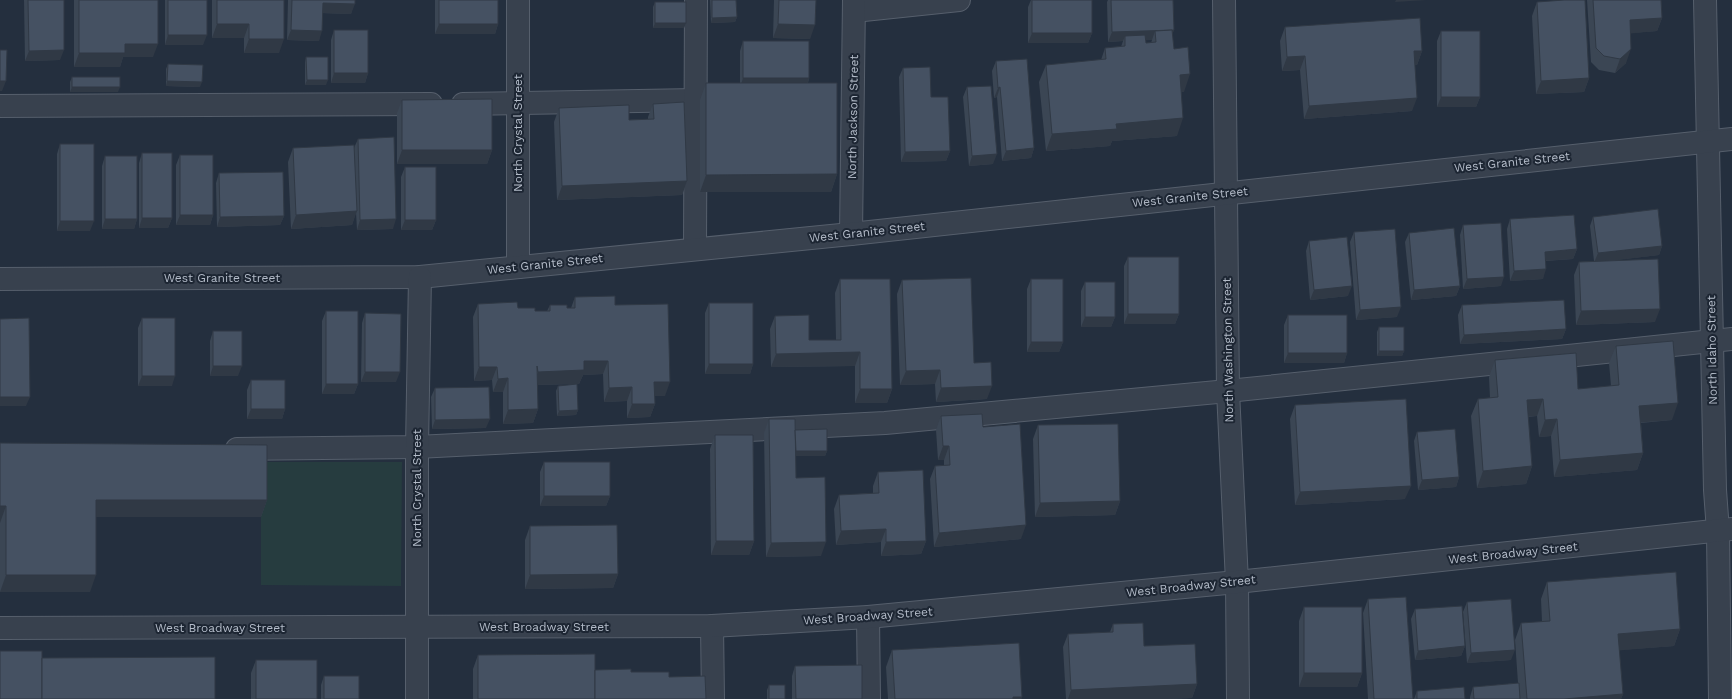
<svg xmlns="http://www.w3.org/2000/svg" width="1732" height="699" font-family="'Work Sans',sans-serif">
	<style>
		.green { fill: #263c3f }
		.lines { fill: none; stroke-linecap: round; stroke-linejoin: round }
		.minor-casing { stroke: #565f6c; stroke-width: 24 }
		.minor { stroke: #38414e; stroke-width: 22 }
		.wall { fill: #3b4654; fill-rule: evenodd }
		.shaded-wall { fill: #303945 }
		.building { fill: #455162; stroke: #303945 }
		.labels { text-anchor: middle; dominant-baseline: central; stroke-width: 4; stroke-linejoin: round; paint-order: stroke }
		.street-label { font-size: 12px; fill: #b4bcc9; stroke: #1d2633 }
	</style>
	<rect width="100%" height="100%" fill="#242f3e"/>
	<polygon class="green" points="261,462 402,462 401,586 261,585"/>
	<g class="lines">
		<g class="minor-casing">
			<g id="minor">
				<polyline points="518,0 518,267"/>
				<polyline points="1224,0 1228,391 1237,582 1238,699"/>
				<polyline points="1705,0 1715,490 1718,531 1720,699"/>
				<polyline points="854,11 959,0"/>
				<polyline points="463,104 696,100"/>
				<polyline points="0,106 431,104"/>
				<polyline points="851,234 854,0"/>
				<polyline points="695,249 696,0"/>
				<polyline points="0,279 420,277 851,234 1732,139"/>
				<polyline points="237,449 417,447 885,423 1228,391 1732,339"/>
				<polyline points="868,617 869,699"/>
				<polyline points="712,626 713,699"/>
				<polyline points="0,628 712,626 868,617 1237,582 1732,529"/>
				<polyline points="417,699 417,447 420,277"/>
			</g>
		</g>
		<use href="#minor" class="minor"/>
	</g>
	<g class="wall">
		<polygon points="24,0 64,0 60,60 25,61"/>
		<polygon points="74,0 158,0 153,57 123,57 120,67 74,67"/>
		<polygon points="165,0 207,0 203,45 165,45"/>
		<polygon points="212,0 284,0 279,53 244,53 244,38 212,38"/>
		<polygon points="288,0 355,0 351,14 322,13 319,41 287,40"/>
		<polygon points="435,0 498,0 498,24 495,34 435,34"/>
		<polygon points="710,0 736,0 737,17 735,22 711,23"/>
		<polygon points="774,0 816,0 810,39 773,38"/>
		<polygon points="1031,0 1092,0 1092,33 1088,43 1028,43 1028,7"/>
		<path d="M1108 0H1173L1174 30 1172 34 1174 49 1184 92H1181L1177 136 1112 141 1110 146 1046 151 1039 82 1046 65 1101 60 1105 48 1121 47 1123 41 1108 42 1107 2ZM1145 40H1152L1151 43H1146Z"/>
		<polygon points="1587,0 1661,0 1662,18 1657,31 1630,33 1626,63 1615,73 1599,70 1591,62"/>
		<polygon points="655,2 686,23 684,28 653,28 653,7"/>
		<polygon points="1537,2 1589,78 1584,92 1536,94 1532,16"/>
		<polygon points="1285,27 1422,51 1417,65 1415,65 1412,111 1304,119 1300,70 1282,71 1280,41"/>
		<polygon points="334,30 368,73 365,83 331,83 331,40"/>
		<polygon points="1441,31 1480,97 1476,107 1437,107 1437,41"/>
		<polygon points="743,41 809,78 808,83 837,174 831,192 700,192 700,100 706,83 740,83 740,51"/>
		<polygon points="306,57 326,85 305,85 305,62"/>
		<polygon points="996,61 1034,148 1031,158 1002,161 997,97 994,98 992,71"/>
		<polygon points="168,64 200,87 166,86 166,69"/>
		<polygon points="903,68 931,97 950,151 946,161 901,162 899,77"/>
		<polygon points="72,77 118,92 70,92 70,82"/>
		<polygon points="967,87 993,164 969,166 963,97"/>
		<polygon points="402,100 492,150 487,164 397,164 397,113"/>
		<polygon points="653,104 687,181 682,195 557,200 554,122 559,108 629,120 648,119 648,117"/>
		<polygon points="358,139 393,229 357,230 356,212 352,225 291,229 288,162 293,148 355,175 354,148"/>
		<polygon points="60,144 90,231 57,231 57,154"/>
		<polygon points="142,153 172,218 168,228 139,228 139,163"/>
		<polygon points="180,155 213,215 210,225 176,225 176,165"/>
		<polygon points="105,156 137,219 134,229 102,229 102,166"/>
		<polygon points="405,167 436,220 432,230 401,230 401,177"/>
		<polygon points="219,173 284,216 280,225 217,227 216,183"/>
		<polygon points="1593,217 1662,246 1659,255 1615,260 1655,322 1576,325 1574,275 1579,262 1594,261 1590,226"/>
		<polygon points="1510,219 1577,249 1573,259 1545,261 1543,279 1510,281 1507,229"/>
		<polygon points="1463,225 1501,286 1463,289 1460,235"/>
		<polygon points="1354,232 1397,317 1356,320 1350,242"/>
		<polygon points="1409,233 1460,286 1456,296 1411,300 1405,242"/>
		<polygon points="1309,241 1348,296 1310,300 1306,251"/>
		<polygon points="1128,257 1179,314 1175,324 1124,324 1124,266"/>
		<polygon points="840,279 892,389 887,403 855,403 855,366 771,367 770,329 775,316 809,340 836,340 835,293"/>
		<polygon points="1031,279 1063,342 1059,352 1027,352 1027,289"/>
		<polygon points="902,280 974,363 987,399 936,402 935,384 900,385 897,294"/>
		<polygon points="1085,282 1115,317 1111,327 1081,327 1081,291"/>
		<polygon points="575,297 615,305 665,396 654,396 655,404 650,417 627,418 627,401 604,402 603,374 583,375 579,384 577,384 578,410 576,415 557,416 556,391 558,386 576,384 537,385 538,409 533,423 503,424 503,392 493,392 492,380 474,381 473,317 478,304 535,311 547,311 550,305 567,308 571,308"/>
		<polygon points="709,303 753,364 750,374 705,374 705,313"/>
		<polygon points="1462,305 1566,329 1562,339 1460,344 1458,315"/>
		<polygon points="326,311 358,384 354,394 322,394 322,321"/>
		<polygon points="365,313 396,382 361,382 362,323"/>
		<polygon points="1288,315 1347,353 1344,363 1284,363 1284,325"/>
		<polygon points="142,318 172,386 138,386 138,328"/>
		<polygon points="1379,327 1404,351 1402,356 1377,356 1377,332"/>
		<polygon points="213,331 238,376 210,376 210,341"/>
		<polygon points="1616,346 1672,420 1641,423 1643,453 1637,470 1554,477 1551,436 1539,437 1537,416 1528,417 1532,466 1526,484 1477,488 1471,416 1478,399 1490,398 1489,377 1495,360 1578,389 1611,386 1609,363"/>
		<polygon points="251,380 285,409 282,419 247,419 247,390"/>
		<polygon points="435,388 486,428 432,429 431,397"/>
		<polygon points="1295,405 1405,499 1295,505 1290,419"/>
		<polygon points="941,416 983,427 1021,539 934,547 930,479 935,466 944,465 944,460 938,460 936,430"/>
		<polygon points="769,419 795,431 827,451 825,456 795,456 796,478 821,556 766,557 764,433"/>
		<polygon points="1038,425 1120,501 1115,515 1035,517 1033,439"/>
		<polygon points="1417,432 1459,477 1456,487 1418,490 1414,441"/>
		<polygon points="715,435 754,541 749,555 711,555 710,449"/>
		<polygon points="0,443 267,500 261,517 96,517 90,592 0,592"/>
		<polygon points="544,462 610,496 606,506 540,506 540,472"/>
		<polygon points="878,472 926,541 921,554 881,556 881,542 836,545 834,509 839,495 873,493 873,486"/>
		<polygon points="530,526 618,574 613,588 525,589 525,540"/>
		<polygon points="1547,582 1680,629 1674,646 1619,650 1623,694 1621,699 1470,699 1470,697 1473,687 1518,683 1515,640 1521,623 1542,622 1541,599"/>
		<polygon points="1368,599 1413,699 1368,699 1363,613"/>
		<polygon points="1467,602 1511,660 1467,663 1463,612"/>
		<polygon points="1304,607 1362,673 1357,687 1299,687 1299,621"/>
		<polygon points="1415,609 1465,646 1461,656 1415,660 1411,619"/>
		<polygon points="1113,624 1197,684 1192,698 1166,699 1066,699 1063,647 1068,634 1110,632"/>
		<polygon points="892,650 1022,697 1021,699 888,699 886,667"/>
		<polygon points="478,655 595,670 631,672 669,677 706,699 473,699 473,669"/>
		<polygon points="256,660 317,699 251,699 251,673"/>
		<polygon points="795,666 862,699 792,699 792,676"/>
		<polygon points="324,676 359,699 321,699 321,685"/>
		<polygon points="769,685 785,699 767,699 767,690"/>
		<polygon points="1417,691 1465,699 1414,699"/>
	</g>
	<g class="shaded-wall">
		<polygon points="1396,0 1427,0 1395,2"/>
		<polygon points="323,3 355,4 351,14 319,13"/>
		<polygon points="737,17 735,22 711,23 712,18"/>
		<polygon points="1662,18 1657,31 1625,34 1630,20"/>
		<polygon points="655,23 686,23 684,28 653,28"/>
		<polygon points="217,24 249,24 244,38 212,38"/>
		<polygon points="439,24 498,24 495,34 435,34"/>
		<polygon points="778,24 815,25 810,39 773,38"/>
		<polygon points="291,30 322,31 319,41 287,40"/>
		<polygon points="1174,30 1170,40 1155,31 1152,40 1125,41 1125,36 1123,41 1108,42 1112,32"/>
		<polygon points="1032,33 1092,33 1088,43 1028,43"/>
		<polygon points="168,35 207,35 203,45 165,45"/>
		<polygon points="249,39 284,39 279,53 244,53"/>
		<polygon points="125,44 158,44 153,57 123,57 120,67 74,67 79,53"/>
		<polygon points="1631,49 1626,63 1615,73 1620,59"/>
		<polygon points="64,50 60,60 25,61 29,51"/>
		<polygon points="1414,51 1422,51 1417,65 1409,65"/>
		<polygon points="1305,56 1300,70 1282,71 1287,57"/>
		<polygon points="334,73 368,73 365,83 331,83"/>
		<polygon points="1190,74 1184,92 1173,92 1180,75"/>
		<polygon points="743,78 809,78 806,88 740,88"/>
		<polygon points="1589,78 1584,92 1536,94 1541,81"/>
		<polygon points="307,80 328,80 326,85 305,85"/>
		<polygon points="0,81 6,81 2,91 0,91"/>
		<polygon points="167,81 202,82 200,87 166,86"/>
		<polygon points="72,87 120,87 118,92 70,92"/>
		<polygon points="1000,87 997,97 994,98 998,88"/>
		<polygon points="1441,97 1480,97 1476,107 1437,107"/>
		<polygon points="1417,98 1412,111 1304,119 1309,106"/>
		<polygon points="1183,118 1177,136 1112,141 1110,146 1046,151 1052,134 1116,124"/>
		<polygon points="1034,148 1031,158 1002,161 1006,151"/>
		<polygon points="402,150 492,150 487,164 397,164"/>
		<polygon points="950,151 946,161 901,162 905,152"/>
		<polygon points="997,154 993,164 969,166 972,156"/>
		<polygon points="837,174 831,192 700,192 706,175"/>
		<polygon points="687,181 682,195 557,200 562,186"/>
		<polygon points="357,211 352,225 291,229 296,215"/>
		<polygon points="180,215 213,215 210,225 176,225"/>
		<polygon points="284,216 280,225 217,227 220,217"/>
		<polygon points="142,218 172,218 168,228 139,228"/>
		<polygon points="105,219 137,219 134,229 102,229"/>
		<polygon points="396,219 393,229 357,230 360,220"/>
		<polygon points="405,220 436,220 432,230 401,230"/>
		<polygon points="60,221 94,221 90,231 57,231"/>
		<polygon points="1662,246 1659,255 1594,263 1598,253"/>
		<polygon points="1577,249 1573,259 1541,261 1545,252"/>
		<polygon points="1546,269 1543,279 1510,281 1514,271"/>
		<polygon points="1504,277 1501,286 1463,289 1467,279"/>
		<polygon points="1352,286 1348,296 1310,300 1314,290"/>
		<polygon points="1460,286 1456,296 1411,300 1414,290"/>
		<polygon points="1401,307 1397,317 1356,320 1360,310"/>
		<polygon points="1660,309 1655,322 1576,325 1581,311"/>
		<polygon points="1128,314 1179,314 1175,324 1124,324"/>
		<polygon points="1085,317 1115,317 1111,327 1081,327"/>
		<polygon points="1566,329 1562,339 1460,344 1464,335"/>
		<polygon points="1031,342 1063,342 1059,352 1027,352"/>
		<polygon points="1379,351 1404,351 1402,356 1377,356"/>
		<polygon points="860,352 855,366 771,367 776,354"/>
		<polygon points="1288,353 1347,353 1344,363 1284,363"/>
		<polygon points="584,361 608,361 603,374 583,375 579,384 533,385 538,372"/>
		<polygon points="709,364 753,364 750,374 705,374"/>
		<polygon points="213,366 242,366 238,376 210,376"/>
		<polygon points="479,367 497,367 492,380 474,381"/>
		<polygon points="940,370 935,384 900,385 906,371"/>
		<polygon points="365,372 400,372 396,382 361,382"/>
		<polygon points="142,376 175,376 172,386 138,386"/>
		<polygon points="508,378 503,392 493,392 498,379"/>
		<polygon points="654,382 670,382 665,396 649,396"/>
		<polygon points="326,384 358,384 354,394 322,394"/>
		<polygon points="992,386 987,399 936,402 941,388"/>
		<polygon points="632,387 627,401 604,402 609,388"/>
		<polygon points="860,389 892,389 887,403 855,403"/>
		<polygon points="0,397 30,397 26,406 0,406"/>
		<polygon points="1543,399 1537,416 1521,417 1527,400"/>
		<polygon points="1678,403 1672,420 1633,423 1639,406"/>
		<polygon points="632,404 655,404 650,417 627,418"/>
		<polygon points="251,409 285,409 282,419 247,419"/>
		<polygon points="538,409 533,423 503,424 508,410"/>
		<polygon points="578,410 576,415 557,416 559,411"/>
		<polygon points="490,419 486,428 432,429 435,420"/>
		<polygon points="1557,419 1551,436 1539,437 1545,420"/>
		<polygon points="943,446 949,446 944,460 938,460"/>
		<polygon points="796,451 827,451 825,456 794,456"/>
		<polygon points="1643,453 1637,470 1554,477 1560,460"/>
		<polygon points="1532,466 1526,484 1477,488 1483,471"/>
		<polygon points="1459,477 1456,487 1418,490 1422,480"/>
		<polygon points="1411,486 1405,499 1295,505 1300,492"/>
		<polygon points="544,496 610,496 606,506 540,506"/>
		<polygon points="96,500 267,500 261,517 90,517"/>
		<polygon points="1120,501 1115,515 1035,517 1040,503"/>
		<polygon points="0,506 6,506 0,523"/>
		<polygon points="1026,525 1021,539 934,547 939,533"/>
		<polygon points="886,529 881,542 836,545 841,531"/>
		<polygon points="716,541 754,541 749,555 711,555"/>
		<polygon points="926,541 921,554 881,556 886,542"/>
		<polygon points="826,542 821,556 766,557 771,543"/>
		<polygon points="618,574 613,588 525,589 530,575"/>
		<polygon points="6,575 96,575 90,592 0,592"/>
		<polygon points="1680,629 1674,646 1612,651 1618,634"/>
		<polygon points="1465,646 1461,656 1415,660 1418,651"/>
		<polygon points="1515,650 1511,660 1467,663 1471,653"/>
		<polygon points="1304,673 1362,673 1357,687 1299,687"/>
		<polygon points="1197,684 1192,698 1166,699 1068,699 1071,690"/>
		<polygon points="1623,694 1621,699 1564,699"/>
		<polygon points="1013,697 1022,697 1021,699 1012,699"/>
	</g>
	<g class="building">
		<polygon points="28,0 64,0 64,50 29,51"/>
		<polygon points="79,0 158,0 158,44 125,44 125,53 79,53"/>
		<rect x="168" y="0" width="39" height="35"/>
		<polygon points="217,0 284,0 284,39 249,39 249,24 217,24"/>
		<polygon points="292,0 355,0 355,4 323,3 322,31 291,30"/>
		<rect x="439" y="0" width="59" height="24"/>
		<polygon points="712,0 736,0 737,17 712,18"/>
		<polygon points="779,0 816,0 815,25 778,24"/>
		<rect x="1032" y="0" width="60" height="33"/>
		<polygon points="1111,0 1173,0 1174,30 1112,32"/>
		<polygon points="1564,0 1585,0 1589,78 1541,81 1537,2"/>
		<polygon points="1593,0 1661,0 1662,18 1630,20 1631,49 1620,59 1604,56 1596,48"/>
		<rect x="655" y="2" width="31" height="21"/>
		<polygon points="1420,18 1422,51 1414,51 1417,98 1309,106 1305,56 1287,57 1285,27"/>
		<rect x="334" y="30" width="34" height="43"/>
		<polygon points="1172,30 1174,49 1188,47 1190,74 1180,75 1183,118 1116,124 1117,129 1052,134 1046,65 1106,59 1105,48 1125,46 1125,36 1145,35 1146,43 1156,42 1155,31"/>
		<rect x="1441" y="31" width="39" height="66"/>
		<rect x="743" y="41" width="66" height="37"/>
		<polygon points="0,50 7,50 6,81 0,81"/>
		<polygon points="306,57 328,57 328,80 307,80"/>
		<polygon points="1027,59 1034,148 1006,151 1000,87 998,88 996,61"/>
		<polygon points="168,64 203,65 202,82 167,81"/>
		<polygon points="930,67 931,97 948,97 950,151 905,152 903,68"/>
		<rect x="72" y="77" width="48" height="10"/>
		<polygon points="706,83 837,83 837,174 706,175"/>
		<polygon points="991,86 997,154 972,156 967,87"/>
		<polygon points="492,99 492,150 402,150 402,100"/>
		<polygon points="684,102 687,181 562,186 559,108 629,105 629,120 654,119 653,104"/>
		<polygon points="394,137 396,219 360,220 358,139"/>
		<rect x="60" y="144" width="34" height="77"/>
		<polygon points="354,145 357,211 296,215 293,148"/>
		<rect x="142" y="153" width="30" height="65"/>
		<rect x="180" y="155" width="33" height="60"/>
		<rect x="105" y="156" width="32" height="63"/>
		<rect x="405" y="167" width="31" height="53"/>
		<polygon points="283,172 284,216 220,217 219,173"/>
		<polygon points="1658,209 1662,246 1598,253 1593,217"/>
		<polygon points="1574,215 1577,249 1545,252 1546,269 1514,271 1510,219"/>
		<polygon points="1501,223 1504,277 1467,279 1463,225"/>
		<polygon points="1454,228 1460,286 1414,290 1409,233"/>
		<polygon points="1395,229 1401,307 1360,310 1354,232"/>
		<polygon points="1347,237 1352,286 1314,290 1309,241"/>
		<rect x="1128" y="257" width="51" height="57"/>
		<polygon points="1658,259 1660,309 1581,311 1579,262"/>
		<polygon points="971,278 974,363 991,362 992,386 941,388 940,370 906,371 902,280"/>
		<polygon points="840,279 890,279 892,389 860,389 860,352 776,354 775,316 809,315 809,340 841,340"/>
		<rect x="1031" y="279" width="32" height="63"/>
		<rect x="1085" y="282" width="30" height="35"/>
		<polygon points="615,296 615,305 668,304 670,382 654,382 655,404 632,404 632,387 609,388 608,361 584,361 584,370 538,372 537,366 538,409 508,410 508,378 498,379 497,367 479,367 478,304 517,302 518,308 535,308 535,311 550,311 550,305 567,305 567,308 575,308 575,297"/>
		<polygon points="1564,300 1566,329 1464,335 1462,305"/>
		<rect x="709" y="303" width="44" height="61"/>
		<rect x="326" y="311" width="32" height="73"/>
		<polygon points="365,313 401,314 400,372 365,372"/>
		<rect x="1288" y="315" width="59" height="38"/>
		<polygon points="29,318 30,397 0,397 0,319"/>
		<rect x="142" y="318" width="33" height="58"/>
		<rect x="1379" y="327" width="25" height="24"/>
		<rect x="213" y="331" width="29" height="35"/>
		<polygon points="1673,341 1678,403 1639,406 1643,453 1560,460 1557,419 1545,420 1543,399 1527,400 1532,466 1483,471 1478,399 1498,397 1495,360 1576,353 1578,389 1619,385 1616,346"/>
		<rect x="251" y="380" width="34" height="29"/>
		<polygon points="577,384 578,410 559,411 558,386"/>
		<polygon points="489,387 490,419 435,420 435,388"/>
		<polygon points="1406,399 1411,486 1300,492 1295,405"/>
		<polygon points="982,414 983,427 1020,424 1026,525 939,533 935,466 950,465 949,446 943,446 941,416"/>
		<polygon points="769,419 795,419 796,478 825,477 826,542 771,543"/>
		<polygon points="1118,424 1120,501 1040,503 1038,425"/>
		<polygon points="827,429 827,451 796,451 795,430"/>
		<polygon points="1455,429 1459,477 1422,480 1417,432"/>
		<polygon points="715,435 753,435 754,541 716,541"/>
		<polygon points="0,443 267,445 267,500 96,500 96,575 6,575 6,506 0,506"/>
		<rect x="544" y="462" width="66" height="34"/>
		<polygon points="923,470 926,541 886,542 886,529 841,531 839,495 879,493 878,472"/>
		<polygon points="617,525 618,574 530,575 530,526"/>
		<polygon points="1676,572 1680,629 1618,634 1623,694 1564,699 1527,699 1521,623 1550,621 1547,582"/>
		<polygon points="1406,597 1413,699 1374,699 1368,599"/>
		<polygon points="1511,599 1515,650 1471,653 1467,602"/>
		<polygon points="1462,606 1465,646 1418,651 1415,609"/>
		<rect x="1304" y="607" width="58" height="66"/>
		<polygon points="1143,623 1144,646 1195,644 1197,684 1071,690 1068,634 1113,632 1113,624"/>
		<polygon points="1019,643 1022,697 1013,697 1013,699 895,699 892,650"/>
		<rect x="0" y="651" width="42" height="48"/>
		<polygon points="595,654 595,699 478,699 478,655"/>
		<polygon points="215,657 215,699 42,699 42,658"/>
		<rect x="256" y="660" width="61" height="39"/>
		<polygon points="862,665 862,699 796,699 795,666"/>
		<polygon points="631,669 631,672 669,672 669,677 705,676 706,699 595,699 595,670"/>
		<rect x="324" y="676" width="35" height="23"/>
		<polygon points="1519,683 1520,699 1474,699 1473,687"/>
		<rect x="769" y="685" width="16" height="14"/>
		<polygon points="1464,687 1465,699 1417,699 1417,691"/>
	</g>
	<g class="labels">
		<g class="street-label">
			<text transform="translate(853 117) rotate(-89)">North Jackson Street</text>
			<text transform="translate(518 133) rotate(-90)">North Crystal Street</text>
			<text transform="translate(1512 162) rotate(-6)">West Granite Street</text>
			<text transform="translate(1190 197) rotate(-6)">West Granite Street</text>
			<text transform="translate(867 232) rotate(-6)">West Granite Street</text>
			<text transform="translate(545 264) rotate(-6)">West Granite Street</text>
			<text x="222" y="278">West Granite Street</text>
			<text transform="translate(1228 350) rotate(-91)">North Washington Street</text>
			<text transform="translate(1712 350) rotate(-91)">North Idaho Street</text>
			<text transform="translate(417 488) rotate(-90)">North Crystal Street</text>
			<text transform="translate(1513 553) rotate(-6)">West Broadway Street</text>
			<text transform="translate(1191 586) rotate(-6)">West Broadway Street</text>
			<text transform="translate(868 616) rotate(-4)">West Broadway Street</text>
			<text x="544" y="627">West Broadway Street</text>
			<text x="220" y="628">West Broadway Street</text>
		</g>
	</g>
</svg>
